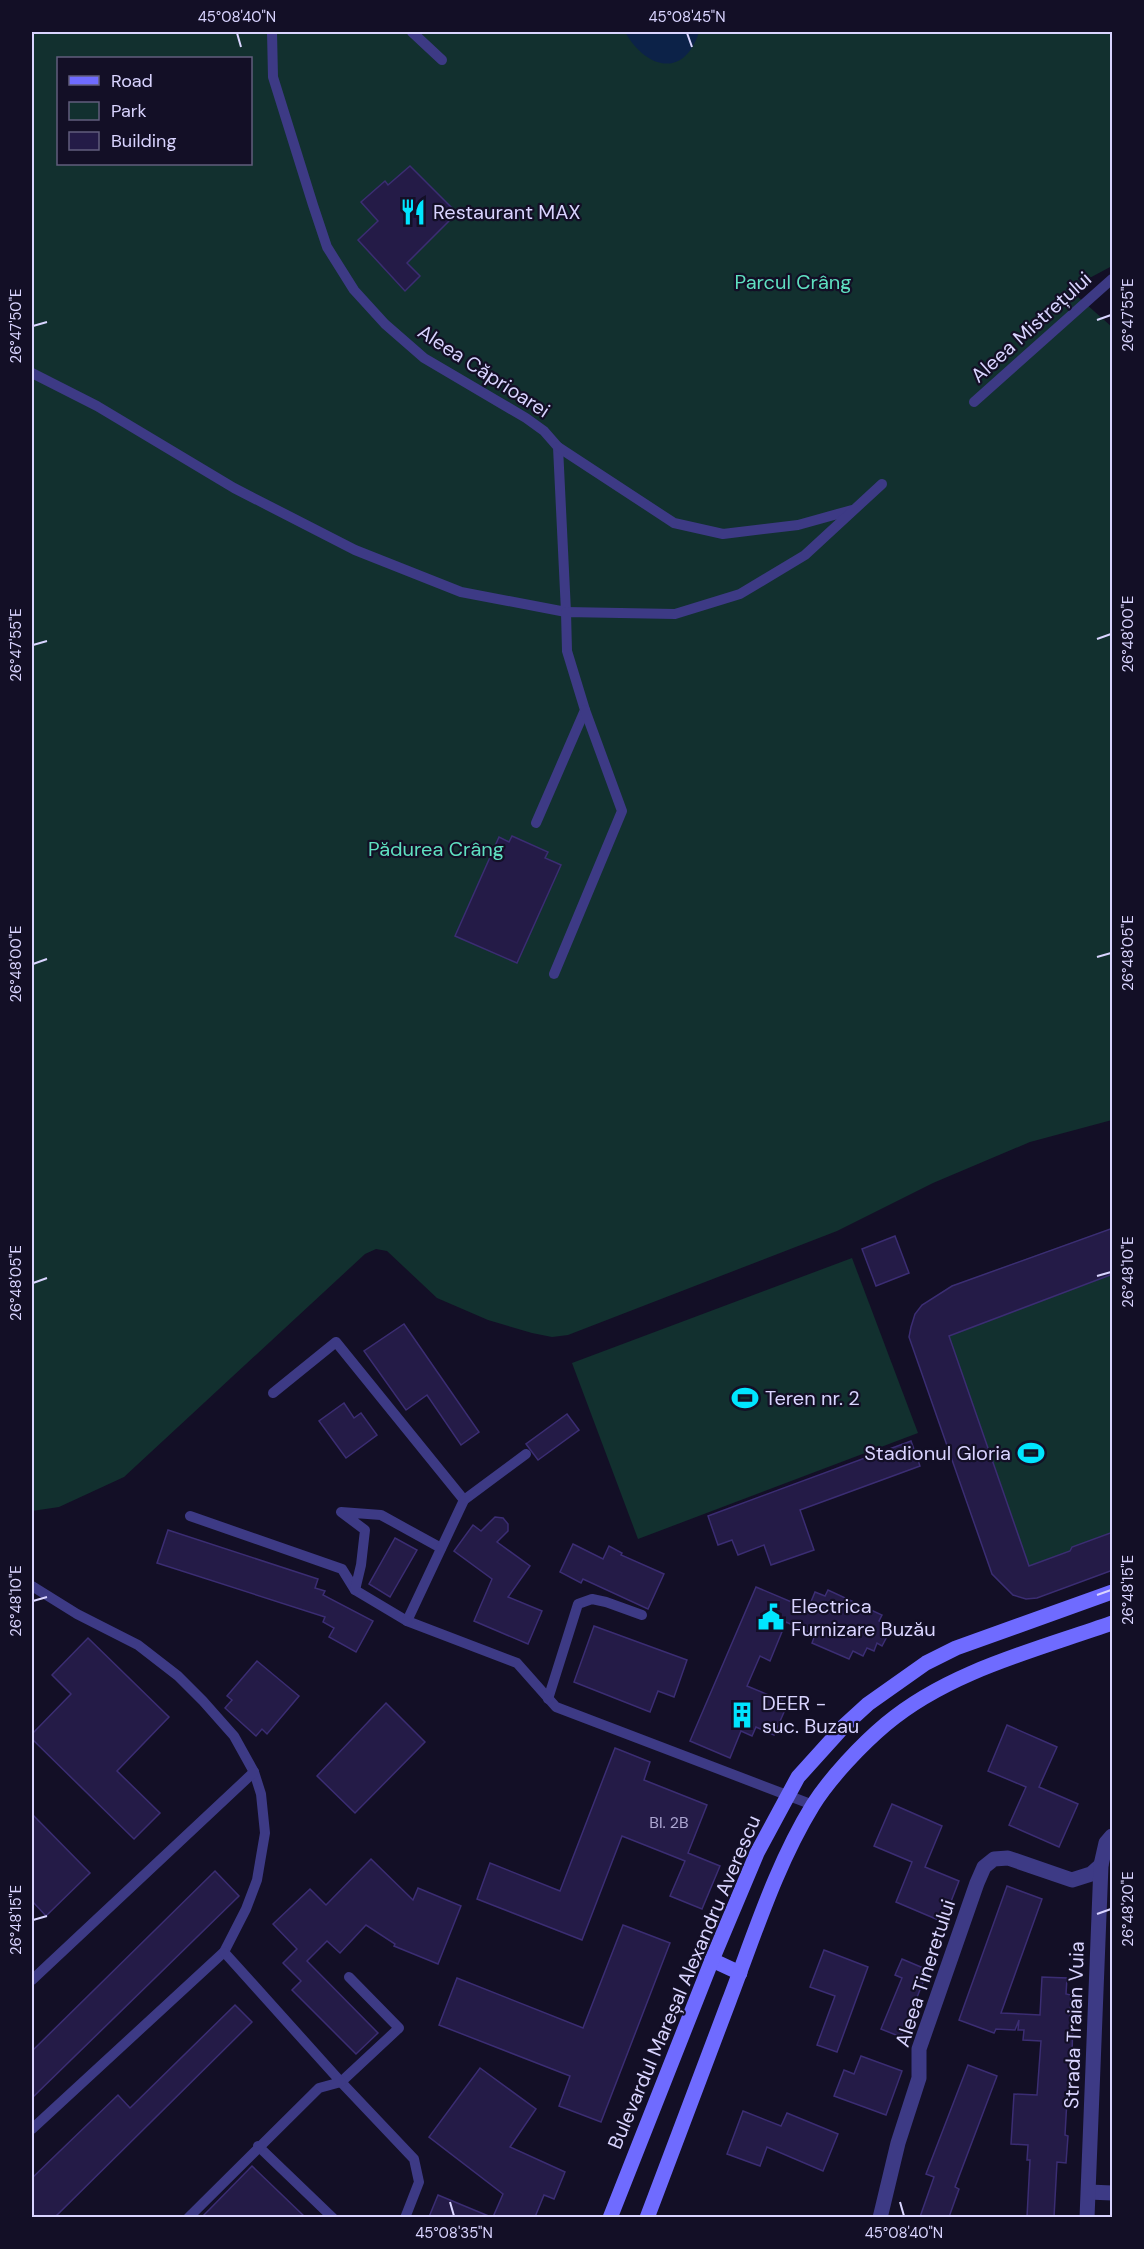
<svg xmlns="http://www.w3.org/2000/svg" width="1144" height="2249" font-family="'DM Sans',sans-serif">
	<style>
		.green { fill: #12302f; fill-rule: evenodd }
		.water { fill: #0c2248 }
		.building { fill: #241b47; stroke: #3b2d73; stroke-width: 1.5 }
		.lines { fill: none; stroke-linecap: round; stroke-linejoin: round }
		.service { stroke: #3d3a85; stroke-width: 10 }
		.minor { stroke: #3d3a85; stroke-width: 15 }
		.secondary { stroke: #6f6bff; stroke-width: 15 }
		.ticks { fill: none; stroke: #d9d4ff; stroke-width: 2 }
		.labels { text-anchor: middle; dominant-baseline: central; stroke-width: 4.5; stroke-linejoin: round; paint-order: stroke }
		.number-label { font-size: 16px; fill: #aca6d1 }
		.poi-label { font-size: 20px; fill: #d9d4ff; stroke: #130f26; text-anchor: start }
		.park-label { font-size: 20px; fill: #5fe0c0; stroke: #130f26 }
		.street-label { font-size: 20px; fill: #d9d4ff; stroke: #130f26 }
		.neatline { fill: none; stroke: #d9d4ff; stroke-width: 2 }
		.ticks-label { font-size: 15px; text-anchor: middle; fill: #d9d4ff }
	</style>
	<rect width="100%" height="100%" fill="#130f26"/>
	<g class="green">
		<path d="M32 32H1112V266L1069 289 1112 327V1120L1030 1142 933 1183 837 1231 568 1335 552 1337 532 1333 488 1320 437 1298 387 1251 376 1249 365 1254 124 1477 59 1507 32 1511ZM58 58H250V164H58Z"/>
		<path d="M1112 1228V1570L1037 1598C1016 1599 1005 1590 992 1574L909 1337 915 1314 922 1305 951 1286Z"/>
		<polygon points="852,1258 918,1433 638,1539 572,1363"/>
	</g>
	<path class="water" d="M625 32H699C684 79 646 69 625 32Z"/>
	<g class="building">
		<polygon points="410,166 457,213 407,263 420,276 405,291 358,240 378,221 361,202 385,181 388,185"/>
		<polygon points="512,836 548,852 545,858 561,865 517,963 455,936 499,837 509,842"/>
		<polygon points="1113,1228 1113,1274 949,1336 1029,1566 1070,1551 1072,1547 1113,1532 1113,1570 1037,1598 1026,1599 1013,1595 992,1574 909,1337 911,1327 915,1314 922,1305 952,1286"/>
		<polygon points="895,1236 909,1273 876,1286 862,1249"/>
		<polygon points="404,1324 479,1432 461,1445 427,1395 406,1410 364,1351"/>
		<polygon points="344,1403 354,1418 361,1413 377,1435 346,1458 319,1421"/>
		<polygon points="567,1414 579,1430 538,1460 526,1444"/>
		<polygon points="911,1441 920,1466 800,1510 814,1550 771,1565 764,1545 738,1555 732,1540 718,1545 708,1516"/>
		<polygon points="495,1517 503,1518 508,1524 508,1531 497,1542 530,1566 508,1597 542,1611 528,1644 474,1621 492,1579 454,1551 473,1525 481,1531"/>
		<polygon points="168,1530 318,1579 315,1588 325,1591 323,1595 373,1621 356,1652 329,1637 334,1628 323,1622 325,1617 157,1563"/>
		<polygon points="395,1538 417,1550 390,1597 369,1584"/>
		<polygon points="573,1544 603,1559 609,1546 622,1553 621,1555 664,1574 648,1609 583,1579 581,1583 560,1572"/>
		<polygon points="756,1587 808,1609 815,1592 825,1596 828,1590 882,1615 879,1621 892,1627 882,1646 877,1643 874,1651 867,1648 863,1656 853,1651 849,1659 812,1643 815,1635 786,1622 770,1661 760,1656 747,1686 788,1703 774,1735 756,1727 752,1736 741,1731 730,1758 690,1741"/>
		<polygon points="594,1626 687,1660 674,1697 658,1691 650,1712 574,1682"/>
		<polygon points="88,1638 169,1717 117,1771 160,1813 134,1839 32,1739 32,1734 71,1694 52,1675"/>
		<polygon points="257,1661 299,1696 267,1734 262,1729 256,1736 225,1708 232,1700 227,1696"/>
		<polygon points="386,1703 425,1742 355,1813 317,1776"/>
		<polygon points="1007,1725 1057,1747 1039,1787 1078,1804 1059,1847 1009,1825 1026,1787 988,1771"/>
		<polygon points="615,1748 650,1762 644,1780 707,1805 688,1853 720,1866 702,1909 670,1896 685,1861 622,1836 582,1940 477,1899 490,1863 560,1891"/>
		<polygon points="892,1804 942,1826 925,1867 959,1881 943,1922 896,1902 912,1862 874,1846"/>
		<polygon points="32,1814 90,1873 46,1916 32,1901"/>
		<polygon points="371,1859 413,1900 418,1888 461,1906 438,1964 394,1946 395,1944 366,1925 340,1953 327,1941 307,1961 378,2033 356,2054 292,1990 301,1981 283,1963 297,1949 273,1924 310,1889 326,1905"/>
		<polygon points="215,1871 239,1896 32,2098 32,2051"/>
		<polygon points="1007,1886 1042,1899 1001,2013 1040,2015 1042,1977 1067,1978 1066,1994 1071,1995 1070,2016 1073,2016 1072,2056 1070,2082 1068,2082 1065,2135 1068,2136 1066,2163 1057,2162 1054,2217 1027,2217 1030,2160 1027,2160 1028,2145 1011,2144 1014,2094 1037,2095 1041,2041 1023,2040 1024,2030 1018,2030 1019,2020 1015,2030 996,2029 994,2033 959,2020"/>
		<polygon points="623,1925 670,1943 601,2122 559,2106 570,2076 439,2025 457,1978 583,2028"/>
		<polygon points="824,1950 868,1967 837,2052 817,2045 835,1996 810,1987"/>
		<polygon points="902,1959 928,1970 901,2037 881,2029 902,1978 895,1975"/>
		<polygon points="235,2005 252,2022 55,2217 32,2217 32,2178 118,2095 130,2108"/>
		<polygon points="861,2056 902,2071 886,2115 834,2096 844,2070 854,2074"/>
		<polygon points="968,2065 997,2076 955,2187 959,2189 949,2217 920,2217 934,2177 926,2174"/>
		<polygon points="480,2068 536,2109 510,2147 565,2172 554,2199 544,2195 535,2217 493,2217 503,2194 429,2137"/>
		<polygon points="743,2111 781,2126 787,2113 838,2134 823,2171 767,2147 760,2166 727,2154"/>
		<polygon points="252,2166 305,2217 202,2217"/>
		<polygon points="438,2195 491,2217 429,2217"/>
	</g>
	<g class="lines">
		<g class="service">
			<polyline points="412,32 442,60"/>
			<polyline points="32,373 97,406 234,488 355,550 461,592 566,612 558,447 544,431 526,418 424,358 385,324 354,290 327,247 313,205 273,77 272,32"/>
			<polyline points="974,402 1112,279"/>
			<polyline points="558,447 674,523 723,534 798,525 852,510"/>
			<polyline points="536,823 585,710 567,651 566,612 675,614 740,594 805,555 882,484"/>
			<polyline points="554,974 622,811 585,710"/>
			<polyline points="273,1393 336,1342 464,1500"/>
			<polyline points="190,1516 342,1569 355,1590 407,1621 517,1663 556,1707 813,1805"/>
			<polyline points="32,1586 77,1614 138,1645 178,1676 203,1701 234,1736 254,1772 261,1794 265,1833 257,1880 246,1909 224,1952 32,2129"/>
			<polyline points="355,1590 361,1565 365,1530 341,1512 381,1515 441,1548"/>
			<polyline points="407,1621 464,1500 526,1454"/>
			<polyline points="548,1699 578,1604 592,1599 606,1602 642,1615"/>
			<polyline points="349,1977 399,2028 341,2082 414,2159 419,2182 405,2218"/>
			<polyline points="32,1980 254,1772"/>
			<polyline points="258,2146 333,2218"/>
			<polyline points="188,2218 319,2088 341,2082 224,1952"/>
		</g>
		<g class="minor">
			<polyline points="1089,2192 1112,2193"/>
			<polyline points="880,2218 898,2143 919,2078 919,2049 977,1883 984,1867 994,1859 1008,1858 1072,1880 1091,1874 1101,1865"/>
			<polyline points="1087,2218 1101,1865 1106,1843 1112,1836"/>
		</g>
		<g class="secondary">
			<polyline points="712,1960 740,1973"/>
			<polyline points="610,2218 712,1960 757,1853 798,1777 845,1725 868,1704 926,1663 956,1648 1112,1592"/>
			<path d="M647 2218C674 2145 702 2073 729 2001 754 1936 776 1865 813 1805 830 1778 861 1745 886 1724 949 1671 1036 1650 1112 1623"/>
		</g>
	</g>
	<path class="ticks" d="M237 33 241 47M687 33 692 47M1097 320 1111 315M33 326 47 322M1097 639 1111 634M33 645 47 641M1097 957 1111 953M33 964 47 959M1097 1276 1111 1272M33 1283 47 1278M1097 1595 1111 1590M33 1601 47 1597M1097 1914 1111 1909M33 1920 47 1916M450 2202 454 2216M900 2202 904 2216"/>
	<defs>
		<g id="restaurant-bare" transform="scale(2.07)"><path d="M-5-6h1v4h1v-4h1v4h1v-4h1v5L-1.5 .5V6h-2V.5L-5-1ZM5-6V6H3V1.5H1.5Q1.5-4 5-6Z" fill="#00e5ff" stroke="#130f26" stroke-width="2.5" paint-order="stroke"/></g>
		<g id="stadium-bare" transform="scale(2.07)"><path d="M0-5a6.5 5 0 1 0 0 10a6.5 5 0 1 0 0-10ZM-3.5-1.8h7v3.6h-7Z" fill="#00e5ff" stroke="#130f26" stroke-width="2.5" paint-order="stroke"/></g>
		<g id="civic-bare" transform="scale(2.07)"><path d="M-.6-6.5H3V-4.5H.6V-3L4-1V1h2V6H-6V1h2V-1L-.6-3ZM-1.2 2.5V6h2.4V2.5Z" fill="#00e5ff" stroke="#130f26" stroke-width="2.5" paint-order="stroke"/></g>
		<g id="building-bare" transform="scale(2.07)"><path d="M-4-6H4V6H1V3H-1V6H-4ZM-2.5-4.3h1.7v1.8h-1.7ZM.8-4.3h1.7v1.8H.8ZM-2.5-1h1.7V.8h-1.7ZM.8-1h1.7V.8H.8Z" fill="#00e5ff" stroke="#130f26" stroke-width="2.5" paint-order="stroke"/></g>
	</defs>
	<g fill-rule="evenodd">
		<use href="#restaurant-bare" x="413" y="212"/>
		<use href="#stadium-bare" x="745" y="1398"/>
		<use href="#stadium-bare" x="1031" y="1453"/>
		<use href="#civic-bare" x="771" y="1617"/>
		<use href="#building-bare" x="742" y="1715"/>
	</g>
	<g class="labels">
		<g class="number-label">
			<text x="669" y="1822">Bl. 2B</text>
		</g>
		<g class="poi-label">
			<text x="433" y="212">Restaurant MAX</text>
			<text x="765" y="1398">Teren nr. 2</text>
			<text x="1011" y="1453" text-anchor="end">Stadionul Gloria</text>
			<text x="791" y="1606">Electrica<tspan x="791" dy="23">Furnizare Buzău</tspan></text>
			<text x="762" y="1703">DEER -<tspan x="762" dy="23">suc. Buzau</tspan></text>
		</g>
		<g class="park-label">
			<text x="793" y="282">Parcul Crâng</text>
			<text x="436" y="849">Pădurea Crâng</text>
		</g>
		<g class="street-label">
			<text transform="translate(1031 327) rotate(-42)">Aleea Mistrețului</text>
			<text transform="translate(484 371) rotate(33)">Aleea Căprioarei</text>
			<text transform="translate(925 1973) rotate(-72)">Aleea Tineretului</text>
			<text transform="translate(684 1982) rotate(-67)">Bulevardul Mareșal Alexandru Averescu</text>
			<text transform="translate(1074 2025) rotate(-88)">Strada Traian Vuia</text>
		</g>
	</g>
	<rect width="1144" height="2249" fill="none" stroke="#130f26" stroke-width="66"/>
	<rect x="57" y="57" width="195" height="108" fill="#130f26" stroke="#625e7d" stroke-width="1.5"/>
	<rect x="69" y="76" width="30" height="9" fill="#6f6bff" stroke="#625e7d" stroke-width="1.5"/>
	<text x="111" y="87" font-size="18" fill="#d9d4ff">Road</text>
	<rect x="69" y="102" width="30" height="18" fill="#12302f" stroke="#625e7d" stroke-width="1.5"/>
	<text x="111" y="117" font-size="18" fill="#d9d4ff">Park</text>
	<rect x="69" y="132" width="30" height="18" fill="#241b47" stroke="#625e7d" stroke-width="1.5"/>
	<text x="111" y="147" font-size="18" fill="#d9d4ff">Building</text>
	<rect x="33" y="33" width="1078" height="2183" class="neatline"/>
	<g class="ticks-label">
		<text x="237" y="22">45°08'40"N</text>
		<text x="687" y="22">45°08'45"N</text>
		<text transform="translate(1128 315) rotate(-90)" y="5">26°47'55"E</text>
		<text transform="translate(16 326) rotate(-90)" y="5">26°47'50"E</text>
		<text transform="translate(1128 634) rotate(-90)" y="5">26°48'00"E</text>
		<text transform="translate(16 645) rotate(-90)" y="5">26°47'55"E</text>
		<text transform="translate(1128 953) rotate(-90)" y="5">26°48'05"E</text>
		<text transform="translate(16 964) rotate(-90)" y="5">26°48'00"E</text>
		<text transform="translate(1128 1272) rotate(-90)" y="5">26°48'10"E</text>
		<text transform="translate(16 1283) rotate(-90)" y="5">26°48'05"E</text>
		<text transform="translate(1128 1590) rotate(-90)" y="5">26°48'15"E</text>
		<text transform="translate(16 1601) rotate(-90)" y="5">26°48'10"E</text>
		<text transform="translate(1128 1909) rotate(-90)" y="5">26°48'20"E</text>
		<text transform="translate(16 1920) rotate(-90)" y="5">26°48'15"E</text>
		<text x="454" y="2238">45°08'35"N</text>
		<text x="904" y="2238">45°08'40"N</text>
	</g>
</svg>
